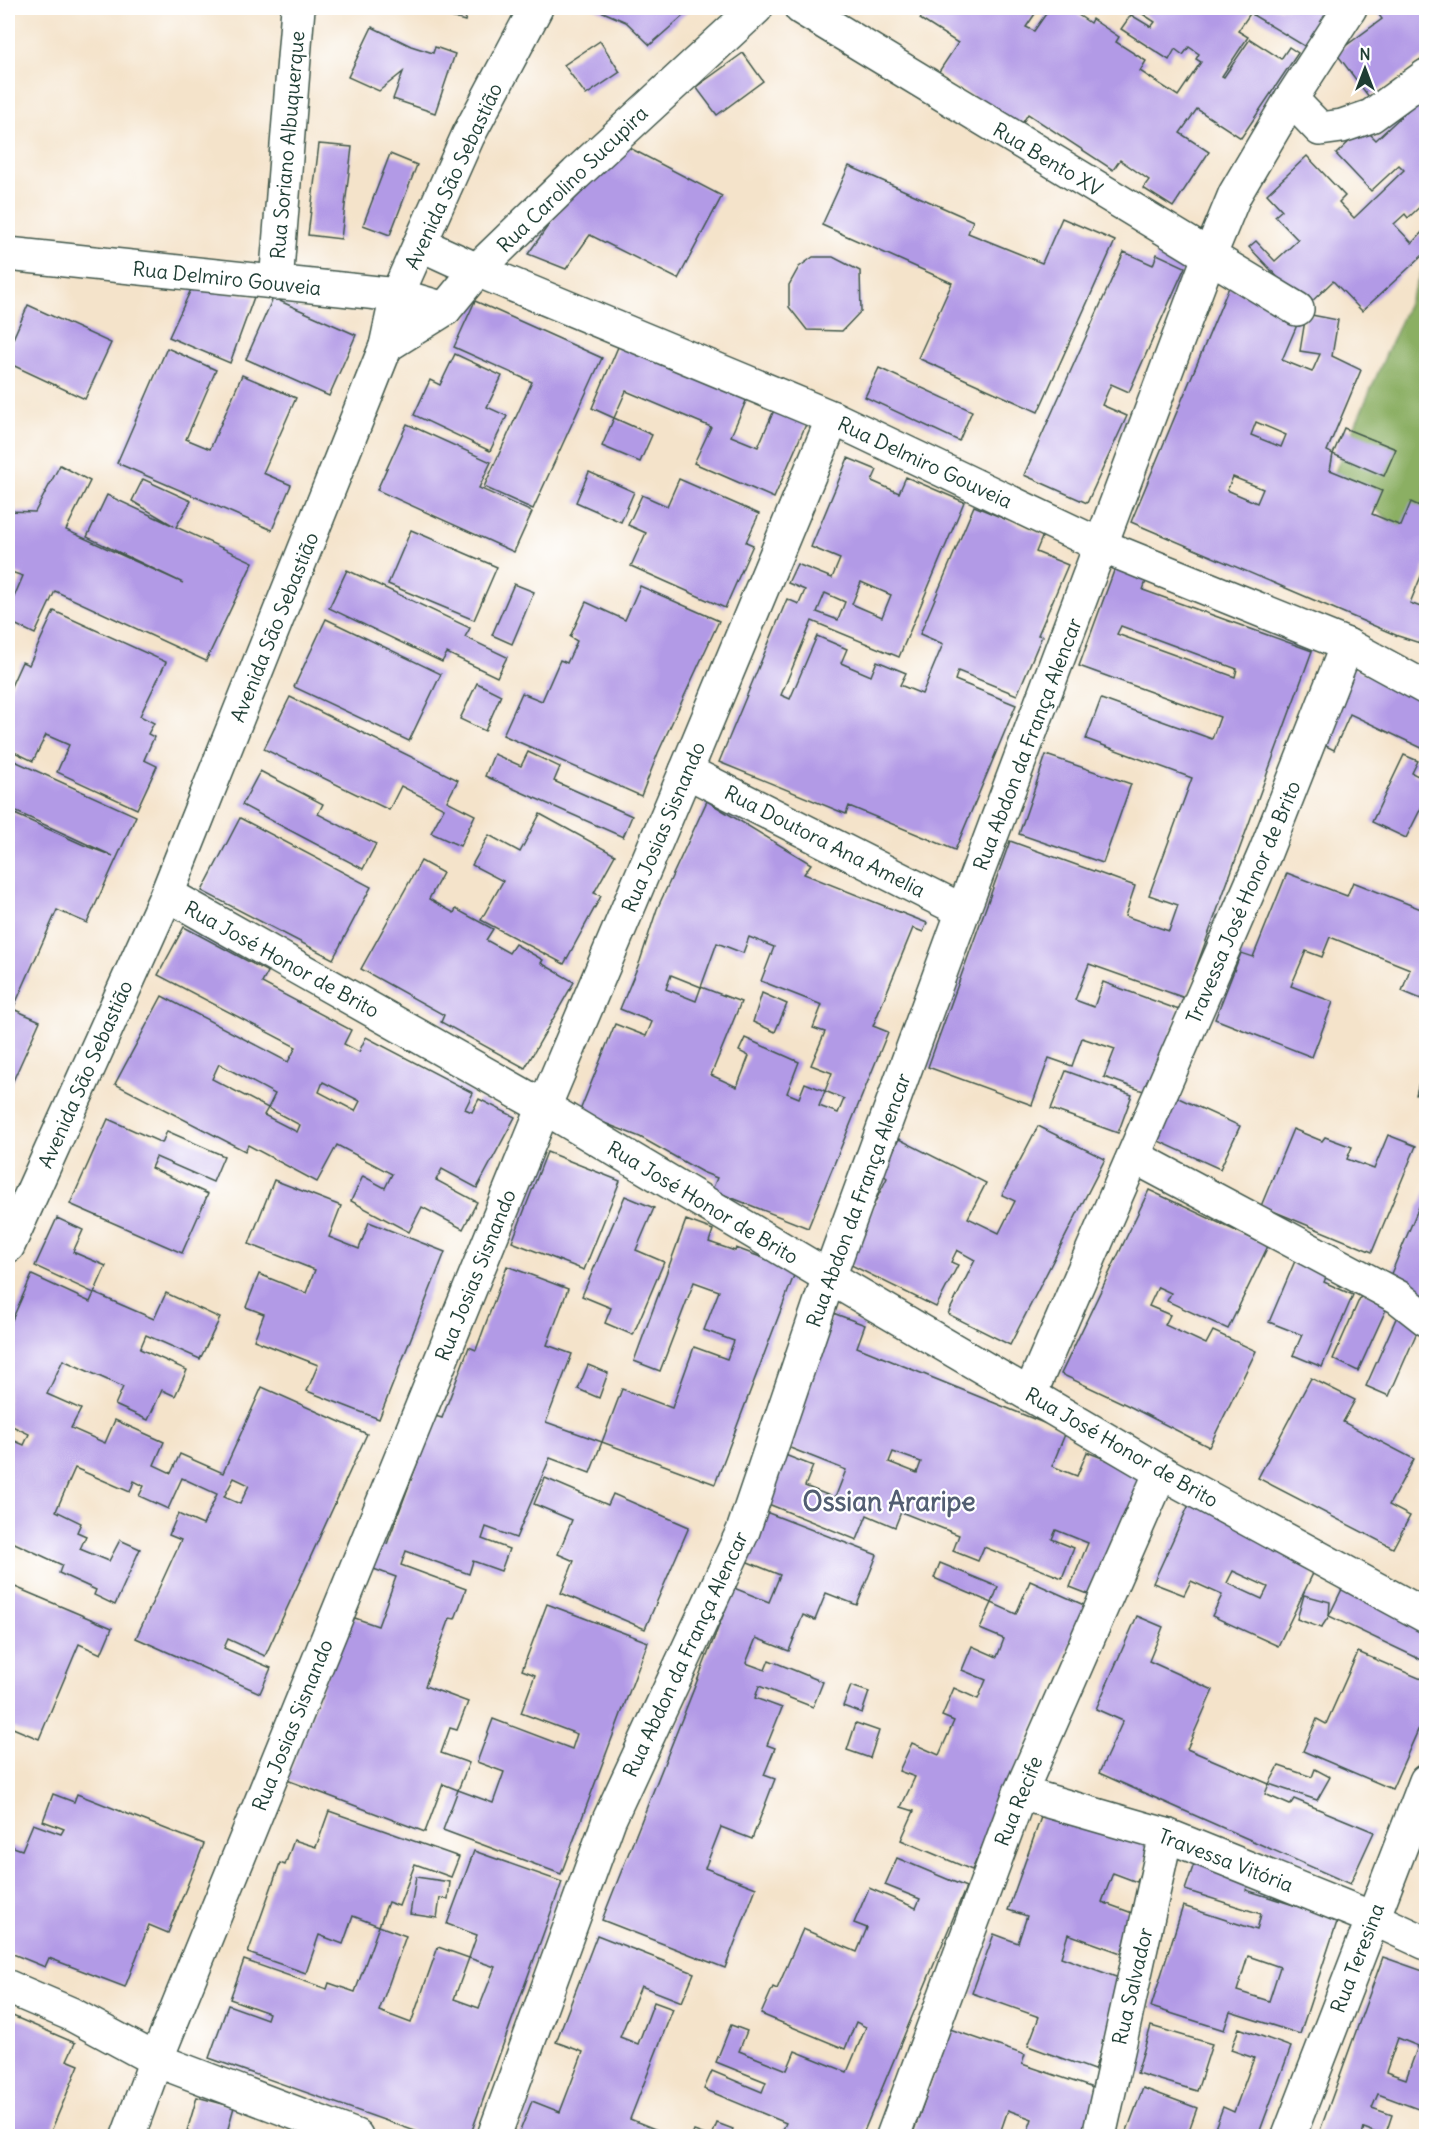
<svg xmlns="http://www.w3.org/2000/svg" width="1434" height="2144" font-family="Delius,sans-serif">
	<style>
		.forest { fill: #8baf64; stroke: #55764c; stroke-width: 1.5 }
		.building { fill: #b29ae6; fill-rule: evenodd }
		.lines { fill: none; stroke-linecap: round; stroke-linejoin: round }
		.minor-casing { stroke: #3f564a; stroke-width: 36 }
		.tertiary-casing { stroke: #3f564a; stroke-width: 36 }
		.minor { stroke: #fff; stroke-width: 33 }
		.tertiary { stroke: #fff; stroke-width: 33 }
		.labels { text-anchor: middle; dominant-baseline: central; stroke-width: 4.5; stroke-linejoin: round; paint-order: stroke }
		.street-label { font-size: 20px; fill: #1f3d34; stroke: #fff }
		.district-label { font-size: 26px; font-weight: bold; fill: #525e72; stroke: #fff }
	</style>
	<rect width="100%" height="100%" fill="#fff"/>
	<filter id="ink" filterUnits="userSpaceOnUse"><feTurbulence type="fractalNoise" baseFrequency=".0167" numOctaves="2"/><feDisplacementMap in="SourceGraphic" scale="12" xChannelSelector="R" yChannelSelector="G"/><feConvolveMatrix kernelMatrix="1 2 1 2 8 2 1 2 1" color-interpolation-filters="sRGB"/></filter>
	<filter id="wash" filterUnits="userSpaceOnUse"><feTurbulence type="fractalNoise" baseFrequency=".008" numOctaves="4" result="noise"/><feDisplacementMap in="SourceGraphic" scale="24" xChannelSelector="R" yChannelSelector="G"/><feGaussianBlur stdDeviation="1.35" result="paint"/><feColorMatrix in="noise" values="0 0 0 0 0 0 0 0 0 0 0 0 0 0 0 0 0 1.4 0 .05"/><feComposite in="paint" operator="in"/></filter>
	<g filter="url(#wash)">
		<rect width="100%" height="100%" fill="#f4e3ca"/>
		<polygon class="forest" points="1426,262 1426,551 1334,474"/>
		<g id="blocks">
			<g class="building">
				<polygon points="388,8 402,8 401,12"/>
				<polygon points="419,8 468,8 465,21"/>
				<polygon points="594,8 692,8 650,45 626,22"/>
				<path d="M924 8H1039L1026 27 1034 31 1050 8H1077L1074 12 1090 23 1092 19 1119 37 1116 42 1146 61 1140 71 1178 96 1201 62 1196 59 1199 54 1189 47 1183 55 1175 49 1169 60 1121 29 1131 15 1121 8H1254L1238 31 1248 37 1222 76 1224 77 1250 39 1281 59 1289 47 1298 53 1241 138 1197 109 1180 133 1209 152 1173 207 1143 188 1149 180 1120 160 1113 170 1028 114 1020 127 938 73 958 43 920 19 926 9ZM1135 9 1155 22 1151 27 1131 15Z"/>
				<polygon points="1258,8 1330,8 1306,47 1253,15"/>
				<polygon points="1374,8 1426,8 1426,55 1369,97 1336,53 1382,19"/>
				<polygon points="372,27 411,46 433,53 435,47 455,54 435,113 393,99 403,72 379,91 348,77"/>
				<polygon points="600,41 620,72 586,95 564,65"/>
				<polygon points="743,53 763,81 717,115 696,87"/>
				<polygon points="1423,96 1426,100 1426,201 1408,218 1405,214 1394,224 1412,243 1426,228 1426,258 1423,255 1362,311 1333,281 1306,307 1249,247 1256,241 1275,261 1298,240 1275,216 1282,210 1267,194 1307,156 1345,196 1339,202 1354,218 1404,170 1399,165 1371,191 1336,154 1364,128 1376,140"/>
				<polygon points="319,144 352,147 341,239 308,235"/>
				<polygon points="626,146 722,196 678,279 590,235 566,269 528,254 572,192"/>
				<polygon points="390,154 417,165 390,235 363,225"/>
				<polygon points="849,166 973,221 968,233 1042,263 1062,218 1115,241 1038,412 918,358 952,283 822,225"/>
				<polygon points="1124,252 1153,265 1157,254 1185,267 1129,392 1111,384 1102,405 1127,416 1087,503 1024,475"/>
				<polygon points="813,257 833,257 860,271 861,311 842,331 807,330 789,307 789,285 799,267"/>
				<polygon points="193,285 254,297 230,363 169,337"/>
				<path d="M1229 287 1300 318 1282 360 1312 372 1320 354 1300 351 1306 314 1338 320 1332 356 1361 370 1327 451 1333 454 1344 428 1396 449 1384 476 1333 454 1330 470 1382 491 1372 514 1401 526 1411 502 1426 509V564L1410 603 1426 609V645L1398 636 1131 522ZM1256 422 1286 435 1281 447 1251 435ZM1233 477 1263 489 1257 503 1227 490Z"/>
				<polygon points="273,298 356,335 329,396 246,359"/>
				<polygon points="475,301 602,358 533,509 484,487 532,382 454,347"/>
				<polygon points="28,305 111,343 85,399 8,363 8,350"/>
				<polygon points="621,340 749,394 731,436 758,447 775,408 807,422 774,498 694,463 711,427 626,391 614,418 652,435 640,462 602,446 614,418 592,408"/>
				<polygon points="167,348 216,370 186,439 210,449 242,375 296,398 263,473 291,485 272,530 117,463"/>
				<polygon points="455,354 502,376 487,407 507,416 490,451 414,415 430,380 440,385"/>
				<polygon points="879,368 972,411 959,441 865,397"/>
				<polygon points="407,424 491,462 479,488 532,512 514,552 377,490"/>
				<path d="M848 458 877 470 872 481 899 493 906 477 964 502 899 657 812 621 781 695 790 699 817 636 847 649 841 663 871 676 877 661 906 673 900 685 922 694 943 644 920 634 974 506 1043 535 1036 552 1068 565 1038 635 1042 636 1017 695 958 671 955 680 1016 705 955 850 849 806 846 814 719 762 787 599 799 604 805 590 788 583 797 564 832 578 840 559 811 547ZM861 582 891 595 882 617 852 604ZM825 593 845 602 838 620 817 612Z"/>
				<polygon points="60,465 90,481 66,530 183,583 87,537 107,495 174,526 132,501 143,479 191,501 176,527 253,562 206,661 55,591 35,634 8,621 8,611 23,576 8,571 8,511 35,512"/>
				<polygon points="589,472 634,492 621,522 576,502"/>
				<polygon points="679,479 759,514 746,542 753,545 725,608 631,566 646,533 628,525 642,495 667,506"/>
				<polygon points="411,530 497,567 474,620 388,584"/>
				<path d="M1118 560 1149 572 1143 590 1312 651 1185 998 1089 964 1075 1000 1094 1007 1103 982 1179 1010 1149 1093 1104 1077 1115 1049 1082 1038 1072 1066 1049 1058 1032 1105 928 1067 1010 841 1135 886 1125 916 1169 931 1178 905 1149 895 1192 778 1086 739 1101 699 1212 739 1220 717 1079 666ZM1121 626 1237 669 1235 677 1117 634Z"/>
				<polygon points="347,570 470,628 465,637 507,657 497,677 447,653 442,662 329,608"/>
				<polygon points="514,584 534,592 512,644 492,635"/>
				<polygon points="640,586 719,621 658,753 641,796 503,735 522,693 542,701 560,660 567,663 577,641 570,637 586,602 625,620"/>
				<polygon points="54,611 166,662 140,716 154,723 148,734 154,737 144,760 157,766 137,809 57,772 69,745 46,735 33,761 8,749 8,693 22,662 29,665"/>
				<polygon points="326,619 441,674 409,741 294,687"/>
				<polygon points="1349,666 1426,701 1426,718 1421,729 1426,732 1426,750 1350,714 1334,750 1314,740"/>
				<polygon points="477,683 501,695 485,731 460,719"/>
				<polygon points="290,697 458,780 447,801 475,815 460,846 431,833 444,808 401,786 389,810 264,749"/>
				<polygon points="528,752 560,767 554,781 632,816 623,837 485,776 494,754 521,766"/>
				<polygon points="1046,755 1131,784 1103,863 1019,834"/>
				<polygon points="1404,755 1418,761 1412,773 1426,780 1426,798 1406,838 1372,822"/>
				<polygon points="8,758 136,816 87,923 57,910 13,1009 40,1021 8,1092 8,811 86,846 113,856 8,808"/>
				<polygon points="260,771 323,804 318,814 376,844 363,869 242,805"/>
				<path d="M707 801 811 864 804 874 927 923 923 932 913 928 873 1026 888 1032 808 1228 712 1190 717 1178 702 1172 640 1137 579 1113 615 1024 646 1036 652 1022 620 1009 640 961 657 909ZM749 937 774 947 761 981 822 1005 813 1028 825 1032 811 1065 832 1073 825 1091 844 1099 838 1113 819 1106 825 1091 805 1083 799 1098 787 1093 799 1062 745 1038 739 1051 749 1056 737 1087 711 1075 741 1002 701 987 717 943 743 953ZM671 975 701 987 696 1001 666 989Z"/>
				<polygon points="540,814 615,855 594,893 601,896 564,964 481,920 503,881 472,865 489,835 520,852"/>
				<polygon points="240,818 371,887 333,959 202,891"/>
				<polygon points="421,861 443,873 429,899 454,913 456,909 493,929 486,940 509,953 515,944 543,960 541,963 574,982 525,1068 441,1022 444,1015 361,969"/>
				<polygon points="1287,873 1347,896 1353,882 1426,911 1426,1001 1402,991 1410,969 1330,937 1322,957 1306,951 1291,986 1333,1002 1312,1057 1215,1019 1241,953 1253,957"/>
				<path d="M184 927 268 972 262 983 351 1030 344 1044 359 1052 366 1037 473 1093 465 1109 472 1112 479 1099 515 1117 477 1188 442 1169 436 1180 477 1202 463 1229 422 1207 409 1232 351 1201 363 1176 385 1188 392 1174 337 1145 317 1182 248 1145 245 1151 115 1084 162 996 288 1062 296 1047 158 975ZM219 1064 275 1094 268 1108 212 1079ZM323 1082 360 1101 355 1111 319 1092ZM268 1108 300 1125 297 1132 264 1115Z"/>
				<polygon points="762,993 787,1004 775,1032 753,1022"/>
				<polygon points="1422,1069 1426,1070 1426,1097 1416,1095"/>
				<polygon points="1066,1071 1132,1095 1118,1133 1051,1109"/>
				<polygon points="1174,1096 1240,1126 1220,1169 1154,1139"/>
				<polygon points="108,1119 162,1143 167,1131 224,1156 213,1182 156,1157 151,1168 208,1194 182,1253 70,1204"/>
				<polygon points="1038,1126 1105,1159 1010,1345 948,1314 975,1260 957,1250 951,1262 958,1265 936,1307 845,1262 887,1178 882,1174 899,1139 986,1183 968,1218 999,1233 1015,1201 1002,1195"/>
				<polygon points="1293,1129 1322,1141 1325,1137 1352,1147 1347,1159 1374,1169 1388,1135 1416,1146 1372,1252 1261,1206"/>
				<polygon points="547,1152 620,1181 584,1270 512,1242"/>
				<polygon points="274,1180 341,1206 329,1237 359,1249 369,1222 445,1252 379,1419 307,1391 318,1365 254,1340 264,1314 246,1307 259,1274 306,1293 315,1270 249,1244"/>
				<polygon points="1149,1190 1268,1246 1228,1329 1167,1301 1171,1293 1158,1287 1149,1306 1170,1315 1165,1325 1206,1344 1213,1331 1256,1351 1209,1447 1127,1405 1061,1374"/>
				<polygon points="1426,1190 1426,1297 1388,1281"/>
				<polygon points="625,1196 654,1208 636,1250 664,1262 633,1335 605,1323 611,1308 582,1296"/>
				<path d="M57 1218 83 1230 73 1252 106 1266 94 1293 154 1319 166 1293 220 1318 200 1359 146 1335 140 1349 187 1370 175 1396 162 1390 148 1420 115 1405 123 1387 63 1360 47 1394 81 1409 71 1428 105 1443 115 1420 164 1442 154 1465 171 1473 180 1454 223 1473 262 1387 367 1434 265 1656 228 1639 224 1648 271 1668 260 1693 136 1638 181 1540 169 1535 178 1514 203 1525 217 1494 182 1478 168 1509 139 1496 144 1486 134 1481 130 1492 75 1468 56 1511 81 1523 77 1532 86 1536 80 1549 109 1561 120 1540 140 1549 115 1605 94 1595 96 1590 59 1573 62 1565 8 1540V1438L24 1445 29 1434 8 1424V1329L32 1275 90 1302 94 1293 35 1266ZM234 1478 249 1485 240 1504 224 1497Z"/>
				<polygon points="686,1220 713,1230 709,1242 735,1251 736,1248 796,1270 715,1484 602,1442 590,1473 550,1458 516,1538 486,1527 482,1539 509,1549 501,1571 473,1561 469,1574 406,1551 401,1565 466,1589 455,1619 450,1618 425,1686 468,1702 457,1730 450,1728 441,1753 469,1763 458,1790 443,1784 425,1832 287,1780 349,1616 378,1626 396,1577 368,1567 378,1541 387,1544 435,1416 442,1418 469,1347 476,1350 507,1266 568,1289 547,1345 572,1354 546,1422 602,1442 622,1389 672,1408 694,1347 727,1359 734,1341 704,1330 719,1291 694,1282 660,1371 634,1361"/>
				<polygon points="1298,1254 1330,1267 1324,1282 1353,1295 1322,1367 1293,1355 1302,1335 1269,1322"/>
				<polygon points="1363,1291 1389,1303 1358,1371 1333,1359"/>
				<path d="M833 1313 865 1325 857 1347 1066 1432 1052 1466 1077 1476 1087 1452 1150 1477 1101 1599 1070 1587 1088 1543 1056 1530 1052 1539 1074 1548 1062 1578 984 1547 978 1561 953 1551 959 1535 901 1512 895 1527 867 1515 857 1540 761 1501 780 1453 813 1466 805 1486 835 1498 846 1470 780 1444ZM893 1452 921 1462 917 1473 889 1462Z"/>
				<polygon points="1398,1314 1421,1323 1389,1396 1366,1386"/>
				<polygon points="588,1365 608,1373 599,1398 578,1389"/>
				<polygon points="1311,1378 1355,1400 1343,1422 1414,1459 1389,1505 1410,1516 1393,1548 1258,1478"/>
				<polygon points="545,1478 608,1505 613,1494 689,1527 645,1629 561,1593 574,1561 558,1554 572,1520 534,1504"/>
				<path d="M1193 1496 1318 1563 1278 1646 1212 1616 1222 1595 1191 1581 1184 1595 1153 1583ZM1233 1571 1268 1587 1262 1599 1227 1583Z"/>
				<polygon points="758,1509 877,1555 857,1605 826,1593 815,1620 803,1615 789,1651 756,1638 746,1663 765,1670 769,1660 823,1682 813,1707 759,1686 755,1698 782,1708 767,1745 775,1748 764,1775 775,1779 752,1839 721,1827 705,1868 756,1888 725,1968 602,1920 734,1588 769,1602 780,1575 738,1558"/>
				<polygon points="940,1563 998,1587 992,1603 934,1578"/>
				<polygon points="1030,1581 1086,1606 972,1870 901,1840 914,1811 901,1807 915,1777 899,1771 912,1743 939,1755 954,1721 942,1716 954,1688 978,1699 986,1680 962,1670 972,1646 997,1657 1004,1639 980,1629 992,1603 1016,1614"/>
				<polygon points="8,1584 112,1628 101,1654 79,1644 39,1739 8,1726"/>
				<polygon points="1343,1587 1426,1626 1426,1662 1329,1616"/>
				<polygon points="1304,1595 1330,1602 1329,1616 1321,1628 1297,1619"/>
				<polygon points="547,1604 648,1642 561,1874 443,1830 458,1790 493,1803 504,1772 477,1762 493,1719 572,1749 577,1734 521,1713 535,1675 522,1670"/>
				<polygon points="1137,1616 1163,1627 1149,1661 1213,1690 1187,1749 1269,1784 1265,1794 1290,1805 1294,1799 1374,1832 1350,1884 1099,1773 1123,1721 1096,1709"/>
				<polygon points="1358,1652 1426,1681 1426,1712 1392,1789 1303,1751 1317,1719 1326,1724"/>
				<polygon points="851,1686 869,1692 862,1713 843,1706"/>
				<polygon points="856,1723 879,1731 870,1758 847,1750"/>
				<polygon points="1279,1766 1312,1777 1315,1769 1330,1777 1317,1800 1269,1784"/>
				<polygon points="53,1794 74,1802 77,1794 204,1844 168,1933 149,1925 125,1987 49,1958 45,1967 8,1952 8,1845 22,1850 33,1824 61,1834 64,1829 43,1821"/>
				<polygon points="1046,1803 1152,1840 1137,1882 1113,1873 1102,1902 1135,1914 1121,1953 1068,1934 1061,1957 1127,1981 1094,2070 1028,2046 1039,2017 972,1993 994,1934 1018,1943 1027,1916 1008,1910"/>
				<polygon points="329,1811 459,1857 451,1877 415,1864 399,1906 388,1902 379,1926 353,1916 343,1944 319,1935 306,1973 248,1953 280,1863 285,1865 294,1840 316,1847"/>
				<polygon points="474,1851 562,1882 470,2136 429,2136 209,2058 228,2005 267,2019 269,2013 230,1999 244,1960 327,1989 329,1983 355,1992 379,1926 406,1936 379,2011 411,2023 438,1947 469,1958 454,1999 479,2008 495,1967 469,1958 477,1935 447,1924"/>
				<path d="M1197 1855 1251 1873 1246 1890 1338 1919 1300 2034 1230 2012 1224 2030 1151 2007 1183 1906 1257 1930 1261 1914 1185 1890ZM1248 1956 1280 1967 1269 2001 1237 1991Z"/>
				<polygon points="897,1858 966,1887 937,1957 862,2136 780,2136 786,2123 704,2089 712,2071 762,2092 766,2082 716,2062 731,2025 747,2031 739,2051 787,2070 795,2051 847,2072 866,2027 856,2022 845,2049 761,2014 773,1987 777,1989 803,1929 857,1952 867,1928 854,1923 869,1888 916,1908 920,1899 885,1885"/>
				<polygon points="416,1877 450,1882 448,1899 440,1898 437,1918 410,1914"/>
				<polygon points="597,1935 694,1973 682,2002 641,1986 620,2037 638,2044 654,2002 673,2009 630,2119 662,2132 661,2136 518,2136 532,2101 560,2112 583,2052 556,2042"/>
				<path d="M1383 1957 1426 1972V2112L1378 2094 1372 2108 1392 2115 1385 2136 1364 2128 1362 2136H1318ZM1398 2038 1418 2046 1406 2079 1386 2072Z"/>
				<polygon points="8,2014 75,2043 67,2060 79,2065 49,2136 8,2136"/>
				<polygon points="1151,2026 1212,2044 1197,2091 1137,2073"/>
				<polygon points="1239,2028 1291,2047 1258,2136 1212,2136 1223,2107 1234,2112 1254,2058 1231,2050"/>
				<polygon points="950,2029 1025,2055 1022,2064 1099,2090 1083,2136 1026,2136 1032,2119 1008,2110 999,2136 912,2136"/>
				<polygon points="1143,2088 1197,2108 1187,2136 1125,2136"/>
				<polygon points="197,2097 234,2107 226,2136 207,2136 187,2131"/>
				<polygon points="717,2123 733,2129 730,2136 712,2136"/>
				<polygon points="694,2131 708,2136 692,2136"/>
			</g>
		</g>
	</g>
	<g filter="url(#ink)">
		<use href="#blocks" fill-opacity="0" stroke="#3f564a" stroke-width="1.5"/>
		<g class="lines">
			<g class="minor-casing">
				<g id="minor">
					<polyline points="801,8 1297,309"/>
					<polyline points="1291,99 1320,129 1342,126 1371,116 1426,76"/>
					<polyline points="420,244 477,270 833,418 1102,546 1347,645 1426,688"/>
					<polyline points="8,254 397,295 445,309"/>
					<polyline points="276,283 298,8"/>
					<polyline points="686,771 963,911"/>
					<polyline points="167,894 544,1107 829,1277 1161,1472 1426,1616"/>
					<polyline points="1135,1157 1398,1297 1426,1319"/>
					<polyline points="1030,1394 1265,853 1347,645"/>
					<polyline points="1020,1793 1166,1835 1372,1918 1426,1943"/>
					<polyline points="8,1987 71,2014 156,2060 356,2136"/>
					<polyline points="128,2136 156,2060 544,1107 686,771 833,418"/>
					<polyline points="494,2136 609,1820 743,1531 829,1277 963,911 1209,257 1235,194 1291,99 1350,8"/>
					<polyline points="893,2136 1020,1793 1161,1472"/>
					<polyline points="1099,2136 1166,1835"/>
					<polyline points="1289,2136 1426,1781"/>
				</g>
			</g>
			<g class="tertiary-casing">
				<g id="tertiary">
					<polyline points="386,346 445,309 477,270 576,174 756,8"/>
					<polyline points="8,1246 167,894 386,346 397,295 468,136 536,8"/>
				</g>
			</g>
			<use href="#minor" class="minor"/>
			<use href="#tertiary" class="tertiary"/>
		</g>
	</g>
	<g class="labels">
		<g class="street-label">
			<text transform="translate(287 145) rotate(-85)">Rua Soriano Albuquerque</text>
			<text transform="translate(1048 159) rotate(31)">Rua Bento XV</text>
			<text transform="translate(453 176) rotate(-65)">Avenida São Sebastião</text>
			<text transform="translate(572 179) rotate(-44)">Rua Carolino Sucupira</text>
			<text transform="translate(227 278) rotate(6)">Rua Delmiro Gouveia</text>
			<text transform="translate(925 462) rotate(25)">Rua Delmiro Gouveia</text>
			<text transform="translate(274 627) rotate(-68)">Avenida São Sebastião</text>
			<text transform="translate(1027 744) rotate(-69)">Rua Abdon da França Alencar</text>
			<text transform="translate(663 827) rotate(-67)">Rua Josias Sisnando</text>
			<text transform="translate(825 841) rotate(27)">Rua Doutora Ana Amelia</text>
			<text transform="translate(1243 902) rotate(-67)">Travessa José Honor de Brito</text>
			<text transform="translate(282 959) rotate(29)">Rua José Honor de Brito</text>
			<text transform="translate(85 1074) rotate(-66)">Avenida São Sebastião</text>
			<text transform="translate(858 1200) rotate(-70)">Rua Abdon da França Alencar</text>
			<text transform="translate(703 1202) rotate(31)">Rua José Honor de Brito</text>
			<text transform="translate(475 1275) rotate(-68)">Rua Josias Sisnando</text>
			<text transform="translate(1122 1447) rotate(30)">Rua José Honor de Brito</text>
			<text transform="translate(685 1654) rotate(-65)">Rua Abdon da França Alencar</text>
			<text transform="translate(292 1725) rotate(-68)">Rua Josias Sisnando</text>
			<text transform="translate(1018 1801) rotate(-68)">Rua Recife</text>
			<text transform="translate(1226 1860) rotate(21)">Travessa Vitória</text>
			<text transform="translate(1357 1958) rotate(-69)">Rua Teresina</text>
			<text transform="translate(1132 1986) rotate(-77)">Rua Salvador</text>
		</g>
		<g class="district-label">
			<text x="889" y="1501">Ossian Araripe</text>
		</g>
	</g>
	<rect width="1434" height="2144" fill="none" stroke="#fff" stroke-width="30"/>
	<g transform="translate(1365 69)" stroke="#ffffff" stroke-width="4.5" paint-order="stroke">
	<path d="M0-4.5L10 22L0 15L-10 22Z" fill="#1f3d34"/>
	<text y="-9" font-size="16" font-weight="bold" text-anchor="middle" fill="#1f3d34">N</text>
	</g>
</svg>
